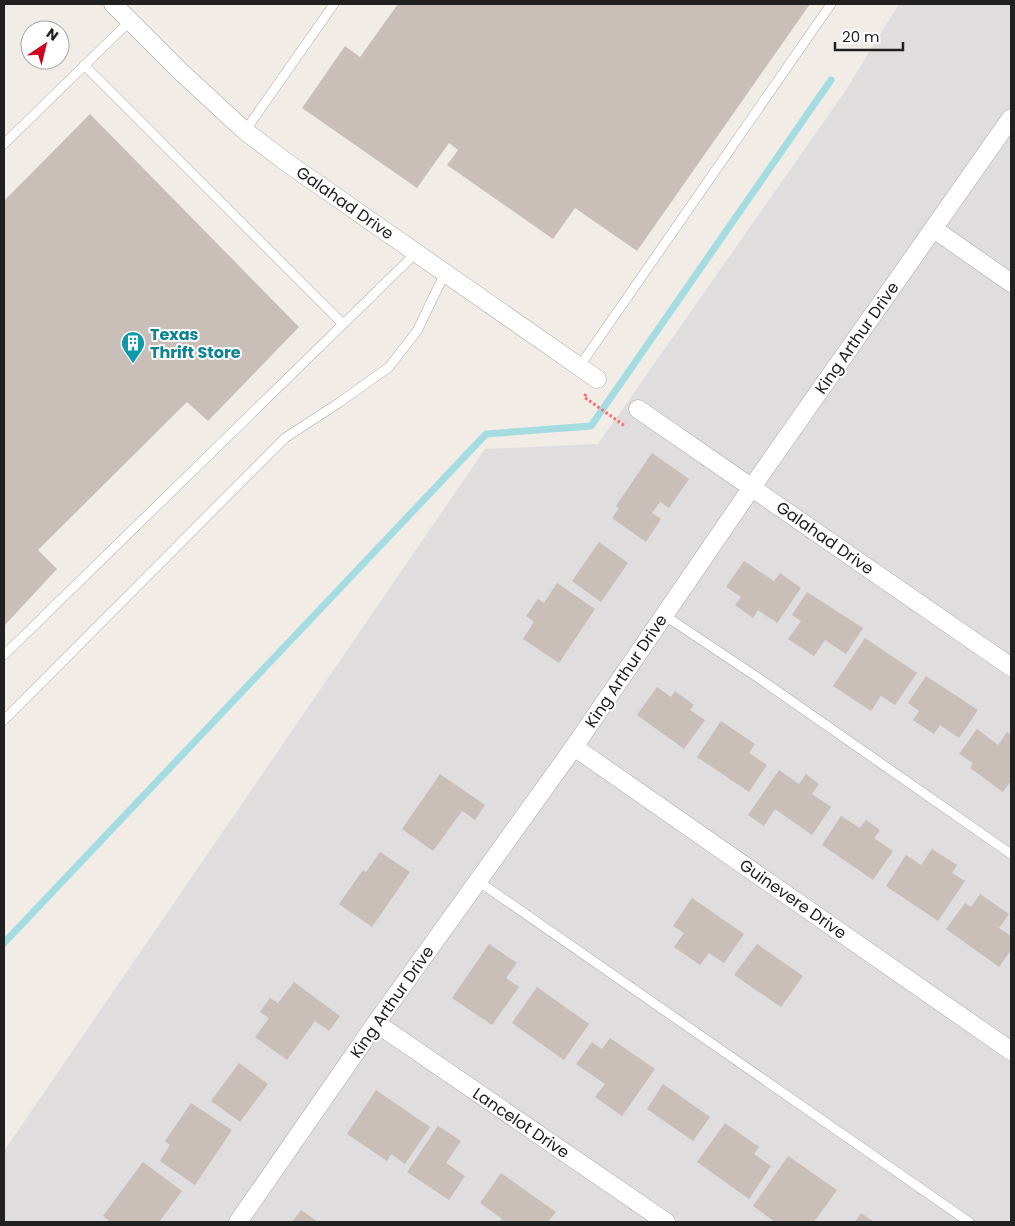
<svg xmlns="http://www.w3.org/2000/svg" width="1015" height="1226" font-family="Poppins,sans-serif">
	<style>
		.residential { fill: #dfddde }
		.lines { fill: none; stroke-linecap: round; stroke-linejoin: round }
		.stream { stroke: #a4dce2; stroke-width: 7 }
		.building { fill: #cabeb9 }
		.lane-casing { stroke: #a7a7a7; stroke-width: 10 }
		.street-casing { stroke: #a7a7a7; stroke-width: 19 }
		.path { stroke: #ff6a6e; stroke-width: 3; stroke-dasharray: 2.5 2.5; stroke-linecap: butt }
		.lane { stroke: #fff; stroke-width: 9 }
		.street { stroke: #fff; stroke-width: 18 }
		.labels { text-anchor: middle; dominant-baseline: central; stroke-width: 4; stroke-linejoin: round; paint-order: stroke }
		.street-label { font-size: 16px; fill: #202020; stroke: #fff }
		.culture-label { font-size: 16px; font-weight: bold; fill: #0d838f; stroke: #fff; text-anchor: start }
	</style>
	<rect width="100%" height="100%" fill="#f2ece6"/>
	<polygon class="residential" points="899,4 1011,4 1011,1222 4,1222 4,1151 485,449 598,444 844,93"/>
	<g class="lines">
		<polyline class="stream" points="4,943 486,434 591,426 831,80"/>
	</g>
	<g class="building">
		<polygon points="398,4 810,4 637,251 575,208 553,239 447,165 458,150 449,143 417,188 302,108 345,46 360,57"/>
		<polygon points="90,114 299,327 208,421 187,402 38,550 57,569 4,626 4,201"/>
		<polygon points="652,453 689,479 669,508 660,502 652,513 661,519 646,542 612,518 619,508 616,506"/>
		<polygon points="599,542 628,563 601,602 572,581"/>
		<polygon points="744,561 774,581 780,573 801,588 777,623 758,610 753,618 735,605 741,597 726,587"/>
		<polygon points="557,583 595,609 559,663 523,639 534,622 526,616 538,599 544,603"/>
		<polygon points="807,592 863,628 846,654 825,640 814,656 788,639 801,621 792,615"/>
		<polygon points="865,638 917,673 895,705 881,696 871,711 833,686"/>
		<polygon points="926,676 978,710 959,738 940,725 934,734 913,720 919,711 908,703"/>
		<polygon points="657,687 671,697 675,691 694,705 690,710 705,720 684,749 637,715"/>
		<polygon points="721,721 755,744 749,753 767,765 749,792 697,757"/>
		<polygon points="977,729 998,745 1007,732 1011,735 1011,781 1003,792 970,768 973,763 959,754"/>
		<polygon points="779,770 799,784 806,774 819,784 812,794 831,807 812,835 775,809 764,826 748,815"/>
		<polygon points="440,774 485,805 475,820 462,811 433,851 402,829"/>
		<polygon points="841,816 860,828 866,820 880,830 874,838 893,851 873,880 822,845"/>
		<polygon points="932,849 957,865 952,873 965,881 938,921 886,886 906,855 921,865"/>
		<polygon points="380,852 410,872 372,927 339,904 363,870 366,872"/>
		<polygon points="980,894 1009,914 999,928 1011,936 1011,950 999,967 946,929 965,903 971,907"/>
		<polygon points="692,898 744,934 724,963 709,953 700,965 674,947 684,933 673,926"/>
		<polygon points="489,944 517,963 506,978 519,987 492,1025 452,998"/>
		<polygon points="757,944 803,976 781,1007 734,975"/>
		<polygon points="294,982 340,1016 329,1031 315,1021 287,1060 255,1037 269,1018 260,1012 270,998 278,1003"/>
		<polygon points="537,987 589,1024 564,1060 512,1023"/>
		<polygon points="610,1038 655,1069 622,1116 595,1097 605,1084 576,1064 592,1042 602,1049"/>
		<polygon points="239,1063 268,1084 240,1122 211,1101"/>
		<polygon points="663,1084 710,1117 693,1141 647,1109"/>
		<polygon points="376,1090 430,1127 405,1164 391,1154 387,1161 347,1134"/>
		<polygon points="191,1103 232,1130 195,1185 160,1161 170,1145 165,1141"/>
		<polygon points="725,1123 759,1147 754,1154 771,1166 749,1199 697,1162"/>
		<polygon points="438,1126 461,1141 446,1163 465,1176 449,1200 407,1172"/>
		<polygon points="788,1156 837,1190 814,1222 775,1222 753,1206"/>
		<polygon points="143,1162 182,1191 159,1222 111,1222 103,1216"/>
		<polygon points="501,1173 556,1212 548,1222 499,1222 502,1219 480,1203"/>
		<polygon points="301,1210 318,1222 292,1222"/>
		<polygon points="861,1213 874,1222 855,1222"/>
	</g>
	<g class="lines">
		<g class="lane-casing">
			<g id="lane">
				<polyline points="84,65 343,324"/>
				<polyline points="245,131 334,4"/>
				<polyline points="4,144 130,21"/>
				<polyline points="579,367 831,4"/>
				<polyline points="664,615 760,679 1011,854"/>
				<polyline points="4,655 416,253"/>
				<polyline points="4,720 285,438 340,402 389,367 417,331 445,273"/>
				<polyline points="478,881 969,1222"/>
			</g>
		</g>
		<g class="street-casing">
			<g id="street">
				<polyline points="113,4 180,71 245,131 286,162 597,379"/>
				<polyline points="934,229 1011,283"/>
				<polyline points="638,409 1011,667"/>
				<polyline points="574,747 1011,1051"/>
				<polyline points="376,1023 666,1222"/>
				<polyline points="238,1222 376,1023 574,747 752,487 1011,118"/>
			</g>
		</g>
		<polyline class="path" points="586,394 584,397 625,426"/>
		<use href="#lane" class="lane"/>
		<use href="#street" class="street"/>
	</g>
	<defs>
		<g id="building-pin" transform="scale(1.25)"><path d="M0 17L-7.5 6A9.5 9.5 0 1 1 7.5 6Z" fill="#0f9aa8" stroke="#fff"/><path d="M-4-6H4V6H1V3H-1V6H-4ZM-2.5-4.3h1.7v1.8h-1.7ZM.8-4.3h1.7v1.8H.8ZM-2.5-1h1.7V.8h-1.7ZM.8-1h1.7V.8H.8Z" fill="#fff"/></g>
	</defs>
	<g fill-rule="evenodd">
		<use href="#building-pin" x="133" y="343"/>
	</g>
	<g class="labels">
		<g class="street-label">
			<text transform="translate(345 203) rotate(35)">Galahad Drive</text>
			<text transform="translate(857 338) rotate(-55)">King Arthur Drive</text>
			<text transform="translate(825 538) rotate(35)">Galahad Drive</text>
			<text transform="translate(626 671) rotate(-56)">King Arthur Drive</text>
			<text transform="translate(793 899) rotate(35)">Guinevere Drive</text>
			<text transform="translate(392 1002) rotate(-55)">King Arthur Drive</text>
			<text transform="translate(521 1123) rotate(34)">Lancelot Drive</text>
		</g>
		<g class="culture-label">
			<text x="150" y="334">Texas<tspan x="150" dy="18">Thrift Store</tspan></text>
		</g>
	</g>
	<rect width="1015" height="1226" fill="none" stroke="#202020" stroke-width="10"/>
	<g transform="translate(45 45) rotate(35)"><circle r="24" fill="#ffffff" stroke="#a6a6a6"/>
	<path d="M0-4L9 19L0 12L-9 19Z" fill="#d1001c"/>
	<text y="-8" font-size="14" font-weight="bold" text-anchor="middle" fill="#202020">N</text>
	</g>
	<path d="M835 42v8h68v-8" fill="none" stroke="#202020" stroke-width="2.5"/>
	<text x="842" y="42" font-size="15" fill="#202020" stroke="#ffffff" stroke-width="4" paint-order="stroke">20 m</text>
</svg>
